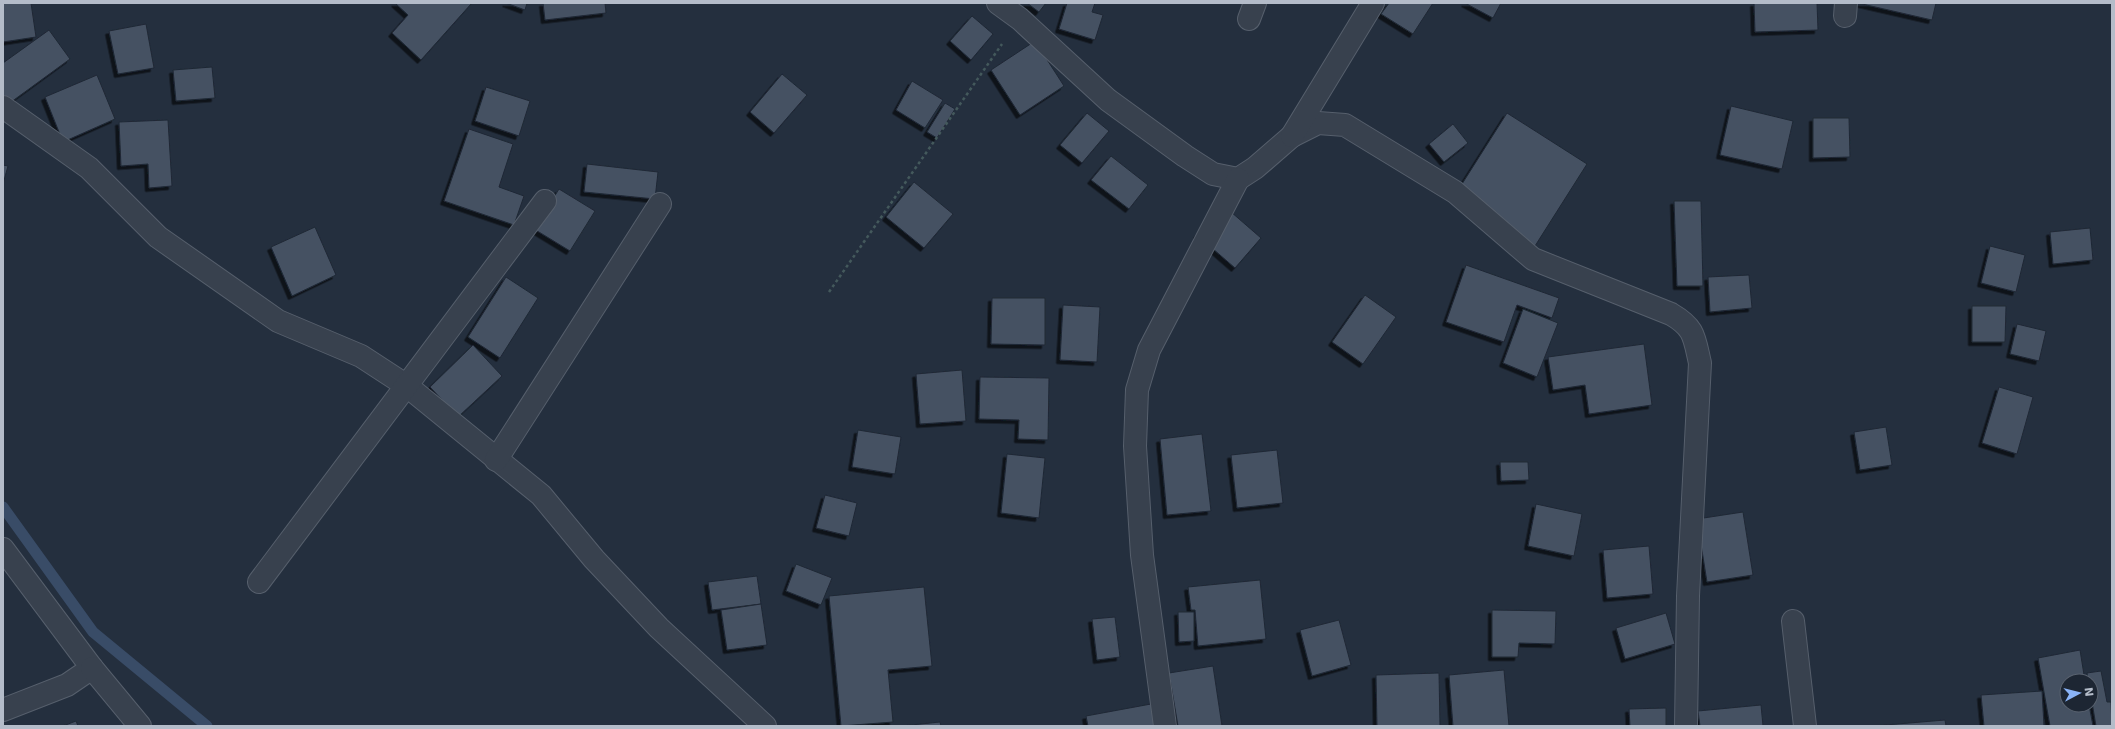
<svg xmlns="http://www.w3.org/2000/svg" width="2115" height="729" font-family="'DejaVu Sans',sans-serif">
	<style>
		.lines { fill: none; stroke-linecap: round; stroke-linejoin: round }
		.stream { stroke: #394c67; stroke-width: 11 }
		.building { fill: #455162; stroke: #1f2835; filter: url(#shadow) }
		.street-casing { stroke: #565f6c; stroke-width: 24 }
		.path { stroke: #44595c; stroke-width: 2.5; stroke-dasharray: 3 3; stroke-linecap: butt }
		.street { stroke: #38414e; stroke-width: 22 }
	</style>
	<defs>
		<filter id="shadow"><feDropShadow dx="-3.5" dy="3.5" stdDeviation="0" flood-color="#0009"/></filter>
	</defs>
	<rect width="100%" height="100%" fill="#242f3e"/>
	<g class="lines">
		<polyline class="stream" points="3,507 93,632 207,726"/>
	</g>
	<g class="building">
		<polygon points="3,3 31,3 36,37 3,42"/>
		<polygon points="395,3 470,3 471,4 421,60 392,33 408,15"/>
		<polygon points="506,3 527,3 525,10"/>
		<polygon points="543,3 605,3 606,13 545,20"/>
		<polygon points="1027,3 1046,3 1039,12"/>
		<polygon points="1067,3 1095,3 1092,12 1103,15 1095,40 1059,29"/>
		<polygon points="1389,3 1433,3 1413,34 1381,14"/>
		<polygon points="1465,3 1501,3 1493,18"/>
		<polygon points="1754,3 1817,3 1818,30 1755,32"/>
		<polygon points="1858,3 1936,3 1932,20"/>
		<polygon points="972,16 993,34 971,60 950,41"/>
		<polygon points="146,24 154,68 118,74 109,31"/>
		<polygon points="49,30 70,59 7,105 3,99 3,63"/>
		<polygon points="1035,41 1064,86 1020,115 991,70"/>
		<polygon points="212,67 215,98 176,101 173,70"/>
		<polygon points="782,74 807,95 774,133 750,112"/>
		<polygon points="97,75 115,119 63,142 45,97"/>
		<polygon points="912,81 943,100 925,128 896,110"/>
		<polygon points="486,87 530,101 519,136 475,121"/>
		<polygon points="945,103 955,109 937,138 927,132"/>
		<polygon points="1731,106 1793,121 1782,169 1720,155"/>
		<polygon points="1087,113 1109,131 1082,163 1060,145"/>
		<polygon points="1507,113 1587,164 1535,246 1455,195"/>
		<polygon points="1813,118 1849,118 1850,157 1813,158"/>
		<polygon points="168,120 172,186 149,188 148,164 121,166 119,122"/>
		<polygon points="1453,124 1468,143 1444,162 1429,144"/>
		<polygon points="469,129 513,144 499,187 524,196 514,225 444,201"/>
		<polygon points="1111,156 1148,185 1129,209 1091,180"/>
		<polygon points="587,164 658,172 655,199 584,192"/>
		<polygon points="3,165 8,166 3,184"/>
		<polygon points="914,182 953,214 924,248 886,217"/>
		<polygon points="559,189 595,211 570,251 534,229"/>
		<polygon points="1674,201 1701,201 1703,286 1677,286"/>
		<polygon points="1223,205 1261,238 1235,268 1197,235"/>
		<polygon points="315,227 336,275 292,296 271,247"/>
		<polygon points="2090,228 2093,260 2053,264 2050,232"/>
		<polygon points="1990,246 2025,255 2016,292 1981,283"/>
		<polygon points="1466,265 1559,298 1552,318 1517,305 1504,342 1446,322"/>
		<polygon points="1749,275 1752,308 1710,312 1708,277"/>
		<polygon points="506,277 538,298 500,358 468,337"/>
		<polygon points="1365,295 1396,317 1363,364 1332,342"/>
		<polygon points="992,298 1045,298 1045,345 991,344"/>
		<polygon points="1063,305 1100,307 1097,362 1060,360"/>
		<polygon points="1972,306 2006,306 2005,342 1972,342"/>
		<polygon points="1523,309 1558,323 1537,377 1503,363"/>
		<polygon points="2017,324 2046,331 2039,361 2010,354"/>
		<polygon points="1644,344 1652,405 1589,414 1585,385 1553,390 1548,357"/>
		<polygon points="473,345 502,376 458,417 430,387"/>
		<polygon points="962,370 966,421 920,424 916,374"/>
		<polygon points="980,377 1049,378 1048,440 1018,439 1019,420 979,419"/>
		<polygon points="1999,387 2033,397 2017,454 1982,443"/>
		<polygon points="1886,427 1892,465 1860,470 1854,432"/>
		<polygon points="858,430 901,437 895,474 852,467"/>
		<polygon points="1202,434 1211,511 1167,515 1160,439"/>
		<polygon points="1277,450 1283,503 1237,508 1231,455"/>
		<polygon points="1007,454 1045,458 1039,518 1001,513"/>
		<polygon points="1500,462 1528,462 1529,480 1501,481"/>
		<polygon points="825,495 857,503 849,536 816,528"/>
		<polygon points="1536,504 1582,514 1574,556 1528,546"/>
		<polygon points="1743,512 1753,575 1707,582 1697,519"/>
		<polygon points="1649,546 1653,594 1607,598 1603,550"/>
		<polygon points="796,564 832,578 821,605 786,591"/>
		<polygon points="757,576 761,604 712,610 708,582"/>
		<polygon points="1260,580 1266,639 1198,646 1195,610 1191,610 1188,587"/>
		<polygon points="924,587 932,666 888,670 893,722 841,726 829,596"/>
		<polygon points="761,604 767,645 727,650 721,610"/>
		<polygon points="1492,610 1556,611 1555,644 1519,643 1518,657 1492,657"/>
		<polygon points="1178,612 1194,612 1194,641 1179,642"/>
		<polygon points="1666,613 1675,644 1625,659 1616,628"/>
		<polygon points="1115,617 1120,657 1097,660 1092,619"/>
		<polygon points="1339,620 1351,665 1312,676 1300,630"/>
		<polygon points="2080,650 2085,681 2067,681 2067,705 2089,705 2093,726 2050,726 2038,658"/>
		<polygon points="1213,666 1222,726 1178,726 1169,673"/>
		<polygon points="1504,670 1509,726 1453,726 1449,675"/>
		<polygon points="2101,671 2107,702 2111,702 2112,726 2096,726 2091,696 2091,681 2088,681 2087,673"/>
		<polygon points="1439,673 1440,726 1377,726 1376,675"/>
		<polygon points="2042,691 2044,726 1984,726 1981,695"/>
		<polygon points="1151,704 1155,726 1088,726 1086,716"/>
		<polygon points="1761,705 1763,726 1700,726 1698,711"/>
		<polygon points="1666,708 1666,726 1630,726 1629,709"/>
		<polygon points="1945,720 1946,726 1874,726"/>
		<polygon points="76,721 78,726 63,726"/>
		<polygon points="940,722 941,726 902,726"/>
	</g>
	<g class="lines">
		<g class="street-casing">
			<g id="street">
				<path d="M998 3 1020 19 1108 100 1185 156 1213 174 1238 179 1255 168 1292 136 1318 123 1345 125 1455 192 1533 259 1671 314C1695 328 1694 337 1700 363L1688 596 1686 726"/>
				<polyline points="1845,16 1846,3"/>
				<polyline points="1249,19 1255,3"/>
				<polyline points="3,107 89,168 158,237 278,321 361,356 407,386 541,495 594,559 659,628 765,726"/>
				<polyline points="1292,136 1373,3"/>
				<polyline points="496,460 660,204"/>
				<polyline points="3,549 92,668 67,685 3,710"/>
				<polyline points="259,582 545,201"/>
				<polyline points="1793,621 1805,726"/>
				<polyline points="92,668 140,726"/>
				<polyline points="1165,726 1142,555 1135,446 1137,390 1149,350 1238,179"/>
			</g>
		</g>
		<polyline class="path" points="829,292 1002,44"/>
		<use href="#street" class="street"/>
	</g>
	<rect width="2115" height="729" fill="none" stroke="#b4bcc9" stroke-width="8"/>
	<g transform="translate(2079 693) rotate(83)"><circle r="19" fill="#1d2633" stroke="#59626f"/>
	<path d="M0-3L7 15L0 10L-7 15Z" fill="#8ab4f8"/>
	<text y="-6" font-size="11" font-weight="bold" text-anchor="middle" fill="#b4bcc9">N</text>
	</g>
</svg>
